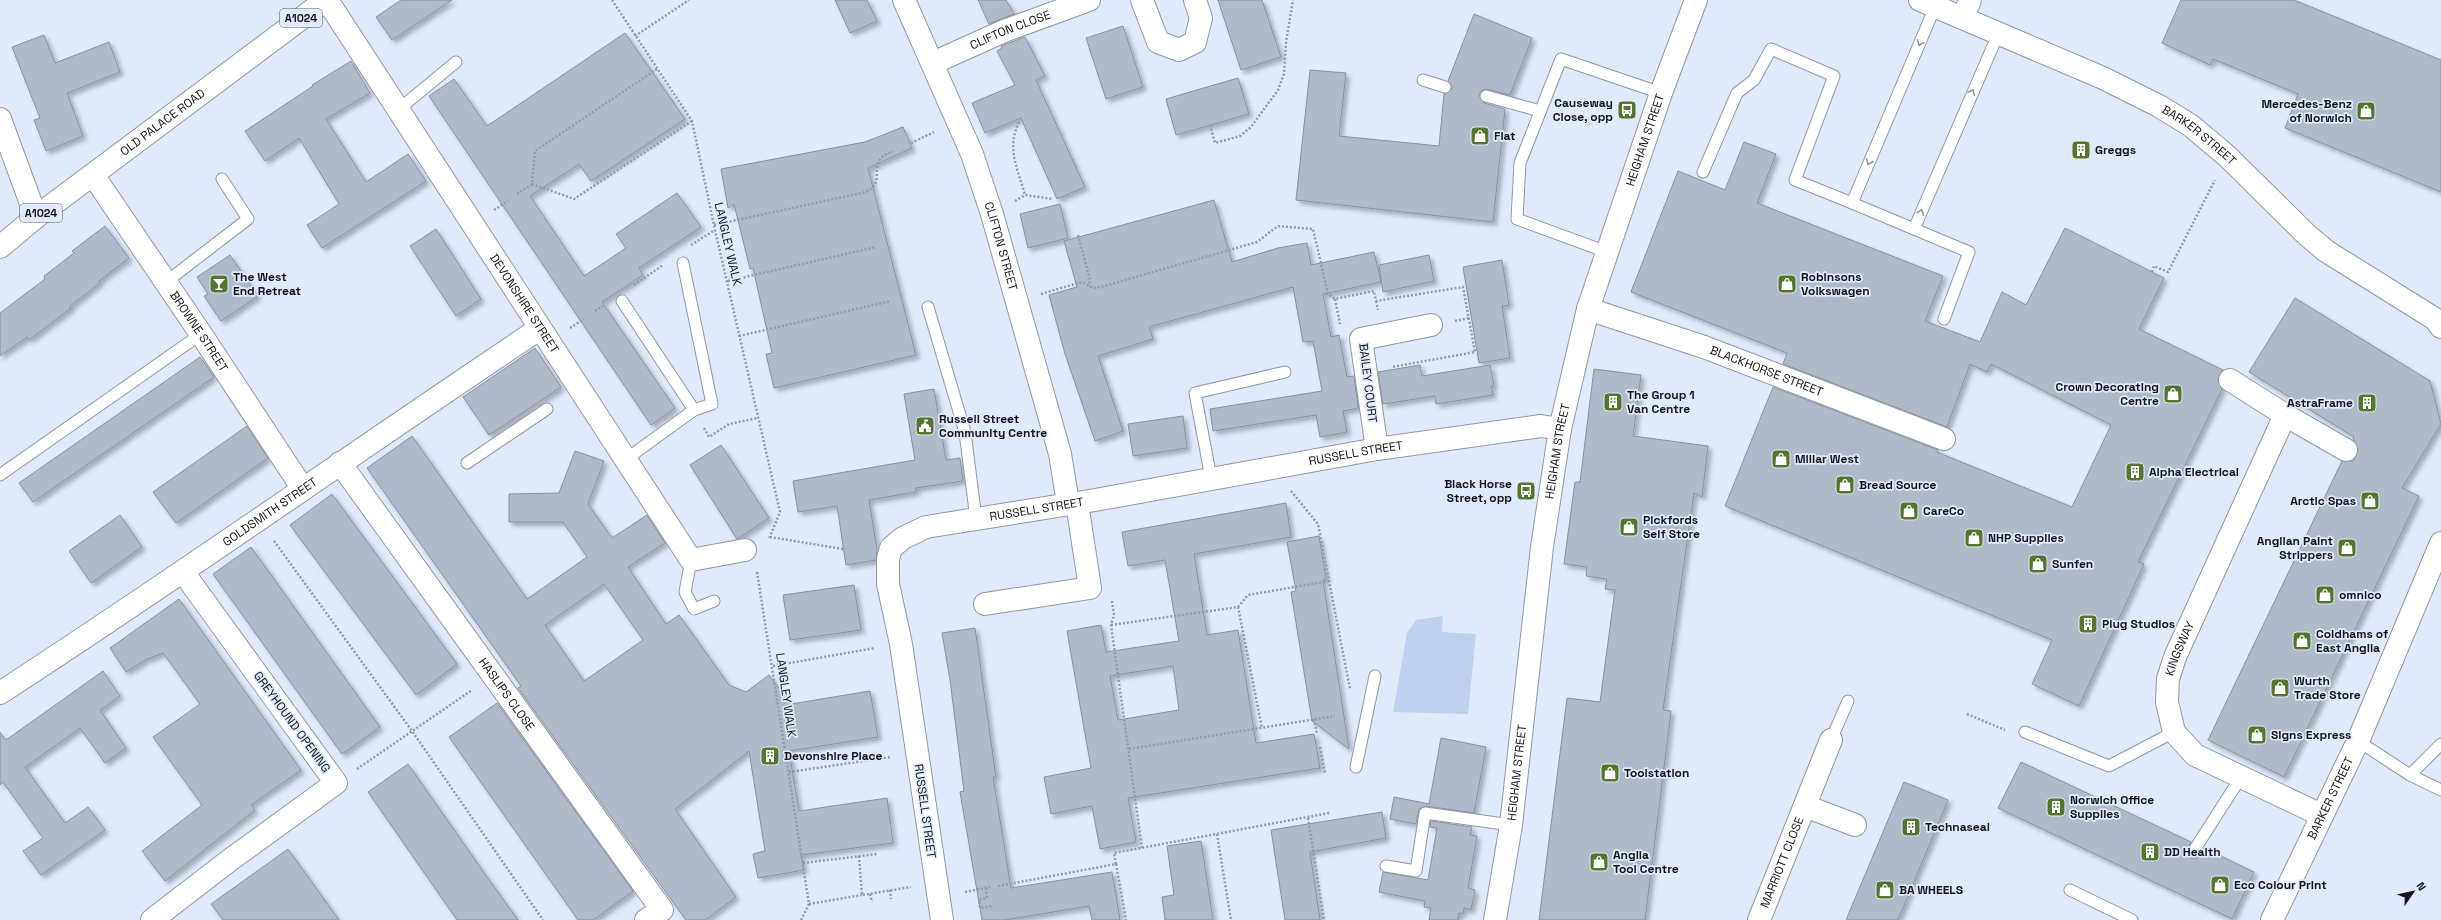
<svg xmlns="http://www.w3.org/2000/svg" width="2441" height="920" font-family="'Space Grotesk',sans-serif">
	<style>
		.green { fill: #bed0ed }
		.building { fill: #afb9c8; stroke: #88919f; fill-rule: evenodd; filter: url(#shadow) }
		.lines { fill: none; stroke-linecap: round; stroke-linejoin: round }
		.service-casing { stroke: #8f98a6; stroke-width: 13 }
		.minor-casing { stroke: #8f98a6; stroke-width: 24 }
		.tertiary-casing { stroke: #8f98a6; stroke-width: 24 }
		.primary-casing { stroke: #8f98a6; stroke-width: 24 }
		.path { stroke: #939aa6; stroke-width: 2.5; stroke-dasharray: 2 2; stroke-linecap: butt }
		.service { stroke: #fff; stroke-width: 11 }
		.minor { stroke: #fff; stroke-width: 22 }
		.tertiary { stroke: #fff; stroke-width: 22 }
		.primary { stroke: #fff; stroke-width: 22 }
		.oneway { stroke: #949598 }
		.labels { text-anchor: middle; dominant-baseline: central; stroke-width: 3.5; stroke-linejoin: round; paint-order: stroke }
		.shield { fill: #e0eafa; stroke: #4f545c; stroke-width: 1 }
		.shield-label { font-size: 11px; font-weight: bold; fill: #111419 }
		.street-label { font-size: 12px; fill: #111419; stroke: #e0eafa }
		.poi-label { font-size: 12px; font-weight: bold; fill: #111419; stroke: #e0eafa; text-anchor: start }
	</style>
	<defs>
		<filter id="shadow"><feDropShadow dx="3.5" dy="3.5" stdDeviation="2" flood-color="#0004"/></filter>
	</defs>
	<rect width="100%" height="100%" fill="#e0eafa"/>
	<polygon class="green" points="1443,616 1442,632 1476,634 1468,714 1393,712 1407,633 1416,620"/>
	<g class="building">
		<polygon points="401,0 452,0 392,40 376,17"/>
		<polygon points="835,0 867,0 877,21 850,33"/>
		<polygon points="978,0 1006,0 1014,14 989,24"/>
		<polygon points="1218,0 1262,0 1281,57 1241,70"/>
		<polygon points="2181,0 2294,0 2441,60 2441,192 2285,128 2298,94 2213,59 2210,65 2162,43"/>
		<polygon points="1474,14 1532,38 1510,95 1487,89 1481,91 1479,95 1484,103 1505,109 1493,222 1296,200 1310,70 1346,73 1339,136 1439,146 1444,94 1452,89 1448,81"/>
		<polygon points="1123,26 1143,87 1106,99 1086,38"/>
		<polygon points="625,33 685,119 591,181 579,164 530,196 584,276 626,248 616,234 677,193 701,227 639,268 643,275 602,302 675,408 651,425 429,96 454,79 487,126"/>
		<polygon points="44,35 55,63 109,42 120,72 67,93 83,136 46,151 34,120 40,118 12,47"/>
		<polygon points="1025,37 1045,76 1036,80 1085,187 1057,199 1021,118 985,133 972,103 1015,85 997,51 1002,48 1001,46"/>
		<polygon points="351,61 370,93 326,119 366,182 408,154 426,181 322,248 307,225 339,204 299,138 265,161 245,131 313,86 312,85"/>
		<polygon points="1238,78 1249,114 1176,135 1166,99"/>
		<polygon points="903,127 912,148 868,168 916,355 774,388 766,354 772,353 753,268 750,269 734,204 728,208 721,169 865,142"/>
		<polygon points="1744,142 1776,154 1757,203 1943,276 1925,321 1980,342 2002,292 2026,305 2065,228 2164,278 2139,329 2223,370 2218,380 2222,389 2138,562 2144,564 2079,706 2032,684 2052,640 1725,506 1773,387 1938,450 1937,452 2072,507 2111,425 1991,364 1987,372 1970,364 1947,427 1783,364 1787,353 1631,292 1678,171 1725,190"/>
		<polygon points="1214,200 1232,262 1278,248 1307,243 1311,265 1374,252 1381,282 1323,294 1331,337 1339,335 1347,377 1354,376 1358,408 1343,411 1347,432 1320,437 1316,415 1213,431 1210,409 1322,391 1313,341 1303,342 1293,287 1149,327 1153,339 1098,356 1123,431 1095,441 1065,354 1049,295 1077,287 1064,241"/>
		<polygon points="1060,204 1068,238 1028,248 1020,214"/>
		<polygon points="105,226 129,258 99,281 100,283 70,306 71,308 29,340 27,337 0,356 0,313 45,279 44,276 74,253 72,251"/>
		<polygon points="436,229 481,299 456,316 410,246"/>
		<polygon points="230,255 258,296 221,321 204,296 208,294 197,277"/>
		<polygon points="1429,255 1434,281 1383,292 1379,265"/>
		<polygon points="1502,260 1509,305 1502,306 1510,358 1479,363 1463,267"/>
		<polygon points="2295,298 2430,381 2441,424 2402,488 2419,496 2284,777 2208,740 2342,461 2353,461 2358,450 2353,439 2354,437 2249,372"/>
		<polygon points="535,348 561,387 489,435 463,397"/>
		<polygon points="200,357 214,377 33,502 19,483"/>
		<polygon points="1420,365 1422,376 1490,365 1494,386 1491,386 1493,395 1436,404 1435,396 1383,404 1378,372"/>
		<polygon points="1594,369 1641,375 1633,436 1708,446 1702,497 1694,493 1663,710 1671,711 1645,920 1539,920 1567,698 1600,702 1615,590 1605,589 1607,579 1586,576 1587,567 1564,564 1575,482 1580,482"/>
		<polygon points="934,389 946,460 960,458 963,481 916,488 916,492 869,500 877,550 876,560 846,565 837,506 798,512 793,481 915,460 904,394"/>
		<polygon points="1183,416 1187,448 1133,456 1128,424"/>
		<polygon points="247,426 268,458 176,523 153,492"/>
		<path d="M412 436 527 599 587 557 563 522H509V494L559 493 575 451 604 461 588 504 612 538 647 515 665 543 628 567 666 624 679 615 729 685 746 692 769 675 791 704 870 691 878 737 789 751 799 811 887 798 893 843 801 855 804 870 758 878 753 854 765 851 749 751 675 809 736 897 705 920H686L518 688 521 686 367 468ZM604 584 643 640 584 681 545 625Z"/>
		<polygon points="721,445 769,518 737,539 690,465"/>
		<polygon points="332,494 457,664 416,695 290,525"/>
		<path d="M1286 503 1291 537 1194 554 1207 635 1238 630 1256 743 1314 734 1320 768 1128 798 1136 842 1100 849 1092 806 1051 814 1044 777 1091 768 1067 631 1101 625 1106 652 1179 641 1165 560 1128 566 1122 532ZM1173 666 1179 710 1118 720 1110 676Z"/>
		<polygon points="120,515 142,547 91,583 69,551"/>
		<polygon points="1319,536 1326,579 1323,580 1349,749 1312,721 1291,592 1296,591 1287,542"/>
		<polygon points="251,547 380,727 342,754 213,574"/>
		<polygon points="854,585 861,630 790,640 783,595"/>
		<polygon points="179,599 301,770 251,805 255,810 165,881 142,851 202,805 153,737 200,704 163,653 145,660 126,672 110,648"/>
		<polygon points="975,628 996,777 993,777 1011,888 1112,872 1120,920 1092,920 1089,906 1005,920 982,920 960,792 964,791 950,680 942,633"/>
		<polygon points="103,671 120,696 100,710 126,748 105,763 80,728 25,767 65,823 88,807 105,830 41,875 23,851 43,838 3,782 0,785 0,732 6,740"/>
		<polygon points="497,703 633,891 593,920 578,920 449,737"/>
		<polygon points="1441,738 1486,747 1474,813 1426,806 1419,809 1416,824 1390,819 1394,797 1429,804"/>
		<polygon points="2021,762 2191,842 2186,851 2190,858 2197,858 2204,848 2254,872 2232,919 1998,808"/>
		<polygon points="408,764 492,884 518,920 457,920 368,792"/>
		<polygon points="1904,782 1948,800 1898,920 1846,920"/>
		<polygon points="1382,812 1386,838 1310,852 1320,920 1285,920 1271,830"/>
		<polygon points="1431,821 1472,827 1470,835 1477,836 1468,888 1475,890 1471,910 1464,908 1463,914 1459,913 1458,920 1429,920 1431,908 1424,907 1425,901 1379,892 1383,872 1428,880 1437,828 1430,827"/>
		<polygon points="1201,841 1213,920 1165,920 1162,897 1174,895 1167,846"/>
		<polygon points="288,849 339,920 223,920 211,904"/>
	</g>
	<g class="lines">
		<g class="service-casing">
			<g id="service">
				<polyline points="1935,7 1852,203 1914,229 1999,32"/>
				<polyline points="1423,80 1445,87"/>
				<polyline points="1486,96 1540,111"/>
				<polyline points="398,110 456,62"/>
				<polyline points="1703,172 1737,93 1754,80 1771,49 1834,76 1795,180 1852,203"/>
				<polyline points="1914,229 1969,252 1944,319"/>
				<polyline points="1607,252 1517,219 1520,163 1561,59 1661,93"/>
				<polyline points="683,263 712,404 694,410"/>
				<polyline points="166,282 248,219 222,179"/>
				<polyline points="622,301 694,410 625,460"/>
				<polyline points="928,307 965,432 976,519"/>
				<polyline points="467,463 547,409"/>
				<polyline points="0,475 201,334"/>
				<polyline points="1211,478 1195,393 1285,372"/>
				<polyline points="691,560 685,592 694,609 714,601"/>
				<polyline points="2025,732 2109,766 2174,732"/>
				<polyline points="1831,740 1848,701"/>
				<polyline points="2358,741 2410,775 2441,790"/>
				<polyline points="1356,767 1375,676"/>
				<polyline points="2410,775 2441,744"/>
				<polyline points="2193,852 2241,777"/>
				<polyline points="1386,866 1416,871 1425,813 1511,825"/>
				<polyline points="2070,890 2132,920"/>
			</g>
		</g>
		<g class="minor-casing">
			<g id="minor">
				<path id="s1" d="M327 0 691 560 745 550"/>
				<path id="s2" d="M904 0 972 154 992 214 1060 454 1068 503"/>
				<polyline points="1142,0 1158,42 1179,50 1195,42 1201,18 1195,0"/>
				<path id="s3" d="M1920 0 2103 78 2159 106 2190 125 2227 156 2307 235 2326 251 2435 319 2441 327"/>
				<polyline points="1963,18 1970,0"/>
				<path id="s4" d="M933 63 1004 31 1089 0"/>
				<polyline points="0,119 36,217"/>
				<path id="s5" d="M93 175 201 334 303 489"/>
				<path id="s6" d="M1588 309 1704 347 1944 439"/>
				<polyline points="2230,380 2285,415"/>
				<polyline points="1377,449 1361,339 1431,325"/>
				<path id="s7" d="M340 463 662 910 646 920"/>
				<polyline points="985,604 1090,588 1077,503"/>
				<path id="s8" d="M0 693C182 575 359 449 539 329"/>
				<polyline points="1805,806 1855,825"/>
				<path id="s9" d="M2321 815 2195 755 2174 732 2167 702 2168 679 2175 657 2285 415 2346 450"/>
				<polyline points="152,920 230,860 336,783 183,572"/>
				<path id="s10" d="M942 920 901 644 888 584V559L891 548 903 538 926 527 1095 500 1377 449 1541 426 1560 429"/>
				<path id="s11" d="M1759 920 1831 740"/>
				<path id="s12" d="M2272 920 2358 741 2441 543"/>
			</g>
		</g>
		<g class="tertiary-casing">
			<g id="tertiary">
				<path id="s13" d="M1495 920 1511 825 1542 547 1560 429 1588 309 1661 93 1696 0"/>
			</g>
		</g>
		<g class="primary-casing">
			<g id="primary">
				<path id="s14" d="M0 247 36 217 326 0"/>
			</g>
		</g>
		<g class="path">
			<polyline points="612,0 692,121 715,230 780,512 769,539"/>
			<polyline points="635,36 689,0"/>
			<path d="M1019 122C1006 148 1018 170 1025 195L1053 199"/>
			<polyline points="1210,125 1215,143 1240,136 1251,127 1278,90 1284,74 1286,42 1293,0"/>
			<polyline points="911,143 934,132"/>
			<polyline points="532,184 574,199 692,121"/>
			<polyline points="517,194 532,184 535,151 657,69"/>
			<polyline points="1015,201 1025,195"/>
			<polyline points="494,210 508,201"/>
			<path d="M714 225 866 192C885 182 871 170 881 158 884 155 889 153 893 151"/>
			<polyline points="1078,235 1090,280 1089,286"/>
			<polyline points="691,245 715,230"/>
			<polyline points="2152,272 2154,266 2168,272 2215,180"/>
			<polyline points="728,281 876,247"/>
			<polyline points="634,285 663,265"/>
			<polyline points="1041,294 1082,282 1093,288 1101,287 1257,242 1278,226 1313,229 1328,294 1335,299 1374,291 1376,301 1463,287 1475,352 1392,367"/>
			<polyline points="1335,299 1340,324"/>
			<polyline points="1376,301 1378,310"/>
			<polyline points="595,311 603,306"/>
			<polyline points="1455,321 1469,318"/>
			<polyline points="570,328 584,319"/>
			<polyline points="739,336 891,301"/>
			<polyline points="704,428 709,437 729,424 758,418"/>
			<polyline points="1291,491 1318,524 1350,689"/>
			<polyline points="770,537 843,549"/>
			<polyline points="274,541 412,731 543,920"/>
			<polyline points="757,572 809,904 801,920"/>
			<polyline points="1112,601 1114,615 1111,625 1142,848"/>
			<polyline points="1238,607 1248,595 1329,581"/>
			<polyline points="1111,625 1238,607 1262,728"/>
			<polyline points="773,666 875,648"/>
			<polyline points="1967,714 2005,730"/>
			<polyline points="1314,719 1317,734"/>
			<polyline points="1320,747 1325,773"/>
			<polyline points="1129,749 1335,716"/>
			<polyline points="357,769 472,690"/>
			<polyline points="789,772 891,757"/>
			<polyline points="1308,818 1324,920"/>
			<polyline points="1217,834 1231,920"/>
			<polyline points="859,856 862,895 911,887"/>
			<polyline points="803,863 877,854"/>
			<polyline points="1116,864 1126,920"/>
			<polyline points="998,886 1116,864 1114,853 1329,813"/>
			<polyline points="986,888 987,898 979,900 980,908 993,906"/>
			<polyline points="890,890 891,899"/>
			<polyline points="965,892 990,887"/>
			<polyline points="870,894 872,902"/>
			<polyline points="809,904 862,895"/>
		</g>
		<use href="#service" class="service"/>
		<use href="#minor" class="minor"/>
		<use href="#tertiary" class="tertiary"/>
		<use href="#primary" class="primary"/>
	</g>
	<defs><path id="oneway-chevron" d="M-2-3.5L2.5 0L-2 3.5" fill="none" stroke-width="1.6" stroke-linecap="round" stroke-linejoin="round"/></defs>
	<g class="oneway">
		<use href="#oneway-chevron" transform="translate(1920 43) rotate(113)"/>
		<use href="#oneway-chevron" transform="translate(1972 92) rotate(-65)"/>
		<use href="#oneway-chevron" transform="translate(1869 162) rotate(113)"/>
		<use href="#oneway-chevron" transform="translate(1921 212) rotate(-68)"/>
	</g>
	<defs>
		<g id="bus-square" transform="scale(1)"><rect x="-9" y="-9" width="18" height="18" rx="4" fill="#56752c" stroke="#e0eafa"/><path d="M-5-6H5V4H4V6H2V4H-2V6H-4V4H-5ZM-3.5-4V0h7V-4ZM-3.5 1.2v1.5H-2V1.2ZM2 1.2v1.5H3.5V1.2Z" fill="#fff"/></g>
		<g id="shop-square" transform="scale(1)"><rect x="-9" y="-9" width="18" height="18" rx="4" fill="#56752c" stroke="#e0eafa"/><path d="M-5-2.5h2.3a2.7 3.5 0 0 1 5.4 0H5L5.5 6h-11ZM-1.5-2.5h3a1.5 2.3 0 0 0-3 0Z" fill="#fff"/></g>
		<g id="building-square" transform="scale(1)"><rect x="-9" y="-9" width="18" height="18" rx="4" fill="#56752c" stroke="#e0eafa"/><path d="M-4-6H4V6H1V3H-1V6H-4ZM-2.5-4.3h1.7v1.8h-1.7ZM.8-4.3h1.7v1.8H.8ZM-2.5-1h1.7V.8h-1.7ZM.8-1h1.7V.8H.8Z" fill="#fff"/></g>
		<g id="bar-square" transform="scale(1)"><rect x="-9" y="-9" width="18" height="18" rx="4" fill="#56752c" stroke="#e0eafa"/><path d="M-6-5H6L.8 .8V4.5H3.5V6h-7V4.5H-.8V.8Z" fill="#fff"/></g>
		<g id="civic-square" transform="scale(1)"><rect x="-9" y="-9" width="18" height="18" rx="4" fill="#56752c" stroke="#e0eafa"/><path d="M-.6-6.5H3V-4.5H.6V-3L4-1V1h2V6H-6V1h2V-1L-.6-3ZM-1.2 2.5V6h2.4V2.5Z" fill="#fff"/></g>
	</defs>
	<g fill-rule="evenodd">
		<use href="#bus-square" x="1627" y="110"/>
		<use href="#shop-square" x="2366" y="111"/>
		<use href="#shop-square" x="1480" y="136"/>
		<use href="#building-square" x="2081" y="150"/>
		<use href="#bar-square" x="219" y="284"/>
		<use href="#shop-square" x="1787" y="284"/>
		<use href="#shop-square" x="2173" y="394"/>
		<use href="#building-square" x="1613" y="402"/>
		<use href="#building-square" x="2367" y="403"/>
		<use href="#civic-square" x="925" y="426"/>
		<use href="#shop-square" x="1781" y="459"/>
		<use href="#building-square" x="2135" y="472"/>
		<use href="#shop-square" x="1845" y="485"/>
		<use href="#bus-square" x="1526" y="491"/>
		<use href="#shop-square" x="2370" y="501"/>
		<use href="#shop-square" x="1909" y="511"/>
		<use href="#shop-square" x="1629" y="527"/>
		<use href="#shop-square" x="1974" y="538"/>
		<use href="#shop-square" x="2347" y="548"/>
		<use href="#shop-square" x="2038" y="564"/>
		<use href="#shop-square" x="2325" y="595"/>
		<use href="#building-square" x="2088" y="624"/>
		<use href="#shop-square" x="2302" y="641"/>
		<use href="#shop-square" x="2280" y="688"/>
		<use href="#shop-square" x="2257" y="735"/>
		<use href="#building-square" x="770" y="756"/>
		<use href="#shop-square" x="1610" y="773"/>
		<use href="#building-square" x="2056" y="807"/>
		<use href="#building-square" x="1911" y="827"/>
		<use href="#building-square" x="2150" y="852"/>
		<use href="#shop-square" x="1599" y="862"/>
		<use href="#shop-square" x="2220" y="885"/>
		<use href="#shop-square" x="1885" y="890"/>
	</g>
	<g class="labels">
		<g class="shield">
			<rect x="280" y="9" width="42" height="18" rx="3"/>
			<rect x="20" y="204" width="42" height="18" rx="3"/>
		</g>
		<g class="shield-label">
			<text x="301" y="18">A1024</text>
			<text x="41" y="213">A1024</text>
		</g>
		<g class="street-label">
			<text stroke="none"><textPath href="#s4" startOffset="84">CLIFTON CLOSE</textPath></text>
			<text stroke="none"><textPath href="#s14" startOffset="205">OLD PALACE ROAD</textPath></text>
			<text stroke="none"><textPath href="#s3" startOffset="311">BARKER STREET</textPath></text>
			<text stroke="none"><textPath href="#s13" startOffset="797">HEIGHAM STREET</textPath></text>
			<text transform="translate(728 244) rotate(77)">LANGLEY WALK</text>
			<text stroke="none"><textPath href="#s2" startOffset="265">CLIFTON STREET</textPath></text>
			<text stroke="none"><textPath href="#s1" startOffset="362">DEVONSHIRE STREET</textPath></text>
			<text stroke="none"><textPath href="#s5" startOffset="189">BROWNE STREET</textPath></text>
			<text stroke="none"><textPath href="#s6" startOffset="189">BLACKHORSE STREET</textPath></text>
			<text transform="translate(1368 383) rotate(83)">BAILEY COURT</text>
			<text stroke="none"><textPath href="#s13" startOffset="473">HEIGHAM STREET</textPath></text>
			<text stroke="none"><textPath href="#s10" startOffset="854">RUSSELL STREET</textPath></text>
			<text stroke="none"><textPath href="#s10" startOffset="530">RUSSELL STREET</textPath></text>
			<text stroke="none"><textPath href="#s8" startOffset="325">GOLDSMITH STREET</textPath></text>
			<text stroke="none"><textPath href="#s9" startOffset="257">KINGSWAY</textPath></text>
			<text stroke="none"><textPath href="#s7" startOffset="285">HASLIPS CLOSE</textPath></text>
			<text transform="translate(786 695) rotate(82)">LANGLEY WALK</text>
			<text transform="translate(292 722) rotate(54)">GREYHOUND OPENING</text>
			<text stroke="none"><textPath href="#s13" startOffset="149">HEIGHAM STREET</textPath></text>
			<text stroke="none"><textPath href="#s12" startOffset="135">BARKER STREET</textPath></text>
			<text transform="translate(925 811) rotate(82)">RUSSELL STREET</text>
			<text stroke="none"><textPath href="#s11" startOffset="62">MARRIOTT CLOSE</textPath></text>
		</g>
		<g class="poi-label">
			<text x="1613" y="103" text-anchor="end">Causeway<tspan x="1613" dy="14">Close, opp</tspan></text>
			<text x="2352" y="104" text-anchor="end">Mercedes-Benz<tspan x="2352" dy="14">of Norwich</tspan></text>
			<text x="1494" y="136">Fiat</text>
			<text x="2095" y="150">Greggs</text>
			<text x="233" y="277">The West<tspan x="233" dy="14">End Retreat</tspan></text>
			<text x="1801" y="277">Robinsons<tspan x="1801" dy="14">Volkswagen</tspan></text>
			<text x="2159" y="387" text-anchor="end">Crown Decorating<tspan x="2159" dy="14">Centre</tspan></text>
			<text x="1627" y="395">The Group 1<tspan x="1627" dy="14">Van Centre</tspan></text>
			<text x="2353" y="403" text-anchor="end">AstraFrame</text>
			<text x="939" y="419">Russell Street<tspan x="939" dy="14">Community Centre</tspan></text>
			<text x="1795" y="459">Millar West</text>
			<text x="2149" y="472">Alpha Electrical</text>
			<text x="1512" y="484" text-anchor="end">Black Horse<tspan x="1512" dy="14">Street, opp</tspan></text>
			<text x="1859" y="485">Bread Source</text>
			<text x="2356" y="501" text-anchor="end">Arctic Spas</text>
			<text x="1923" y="511">CareCo</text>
			<text x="1643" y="520">Pickfords<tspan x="1643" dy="14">Self Store</tspan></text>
			<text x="1988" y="538">NHP Supplies</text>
			<text x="2333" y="541" text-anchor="end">Anglian Paint<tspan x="2333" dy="14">Strippers</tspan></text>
			<text x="2052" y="564">Sunfen</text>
			<text x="2339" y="595">omnico</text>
			<text x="2102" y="624">Plug Studios</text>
			<text x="2316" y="634">Coldhams of<tspan x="2316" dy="14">East Anglia</tspan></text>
			<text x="2294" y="681">Wurth<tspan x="2294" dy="14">Trade Store</tspan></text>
			<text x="2271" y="735">Signs Express</text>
			<text x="784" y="756">Devonshire Place</text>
			<text x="1624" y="773">Toolstation</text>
			<text x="2070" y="800">Norwich Office<tspan x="2070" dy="14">Supplies</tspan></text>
			<text x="1925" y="827">Technaseal</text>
			<text x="2164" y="852">DD Health</text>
			<text x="1613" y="855">Anglia<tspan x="1613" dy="14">Tool Centre</tspan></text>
			<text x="2234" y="885">Eco Colour Print</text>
			<text x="1899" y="890">BA WHEELS</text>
		</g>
	</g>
	<g transform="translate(2413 892) rotate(56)" stroke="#e0eafa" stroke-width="3" paint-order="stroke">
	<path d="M0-3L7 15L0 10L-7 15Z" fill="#111419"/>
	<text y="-6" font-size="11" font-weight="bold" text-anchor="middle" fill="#111419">N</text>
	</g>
</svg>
